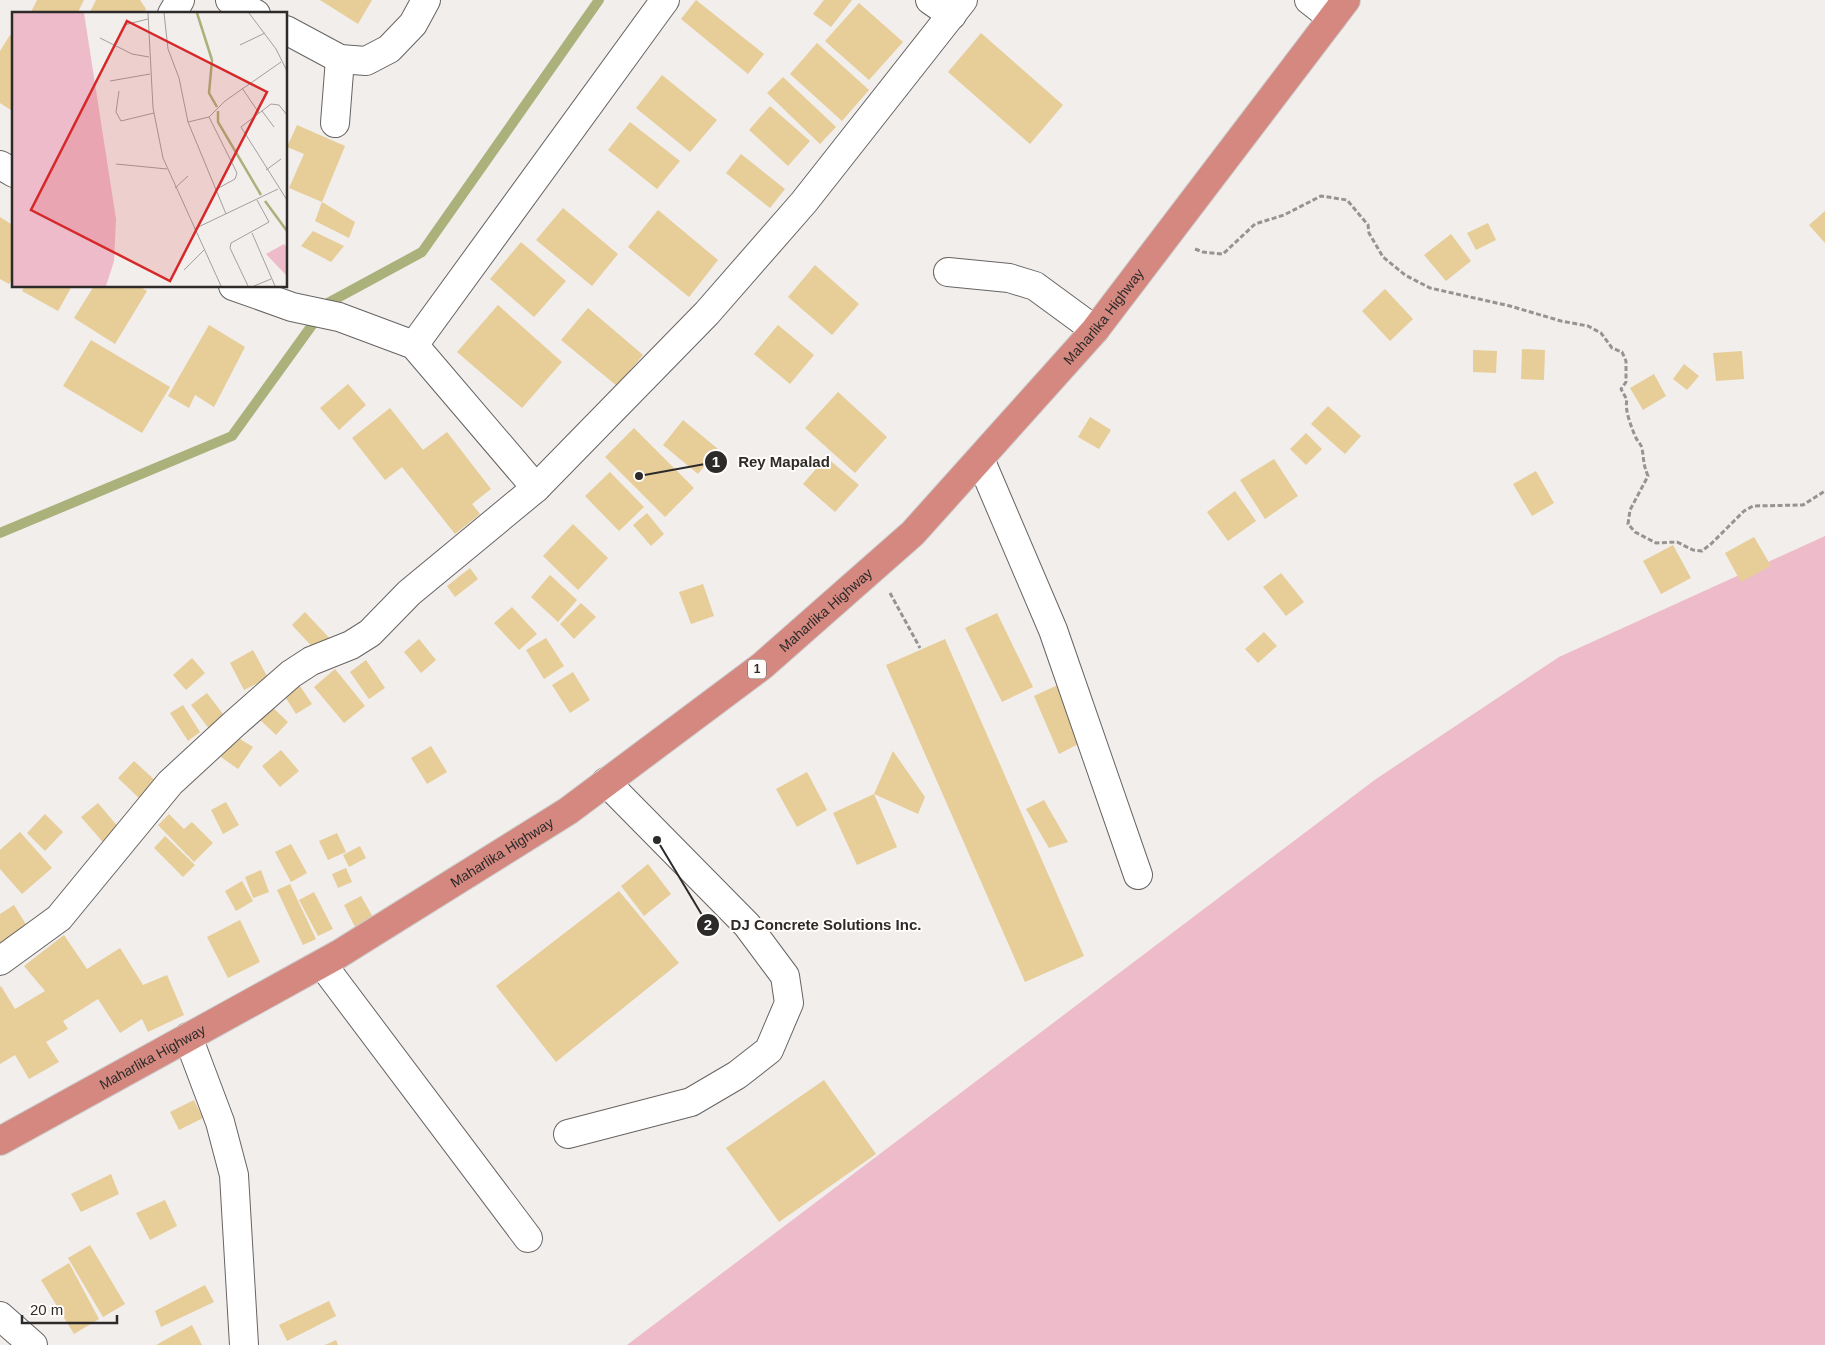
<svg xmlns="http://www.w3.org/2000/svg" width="1825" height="1345" font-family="Helvetica,sans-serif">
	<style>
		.green { fill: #edbbca }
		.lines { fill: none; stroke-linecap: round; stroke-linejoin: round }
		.stream { stroke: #aab17a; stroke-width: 10 }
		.building { fill: #e7cd98 }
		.minor-casing { stroke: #676463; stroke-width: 30 }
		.highway-casing { stroke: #ccc; stroke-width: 30 }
		.path { stroke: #969493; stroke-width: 3; stroke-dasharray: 5 2.5; stroke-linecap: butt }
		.minor { stroke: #fff; stroke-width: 28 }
		.highway { stroke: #d4887f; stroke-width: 28 }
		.labels { text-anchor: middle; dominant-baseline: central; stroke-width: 4; stroke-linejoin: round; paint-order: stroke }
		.shield { fill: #fffcfa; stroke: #6b6a68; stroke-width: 1 }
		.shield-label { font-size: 12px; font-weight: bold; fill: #2c2b2a }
		.street-label { font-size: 14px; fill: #2c2b2a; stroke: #fffcfa }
		.inset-river { fill: none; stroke: #aab17a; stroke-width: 2.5 }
		.inset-road { fill: none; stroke: #a2a09e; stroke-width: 1 }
		.view { fill: #d62828; fill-opacity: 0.15; stroke: #d62828; stroke-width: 2.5 }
		.inset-edge { fill: none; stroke: #2c2b2a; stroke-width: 2.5 }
		.leader { fill: none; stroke: #2c2b2a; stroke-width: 2 }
		.callout-dot { fill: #2c2b2a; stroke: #fffcfa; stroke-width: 2 }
		.mark-label { font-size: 15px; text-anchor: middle; font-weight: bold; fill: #fff }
		.callout-label { font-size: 15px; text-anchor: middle; font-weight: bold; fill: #2c2b2a; stroke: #fffcfa; stroke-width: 4; stroke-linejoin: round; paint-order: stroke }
	</style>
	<rect width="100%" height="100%" fill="#f1eeec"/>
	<polygon class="green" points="1825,536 1825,1345 627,1345 1376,779 1559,657"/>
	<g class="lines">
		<polyline class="stream" points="0,533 232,436 328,303 422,252 599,0"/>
	</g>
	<g class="building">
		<polygon points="37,0 84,0 77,14 30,14"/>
		<polygon points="96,0 140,0 146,9 143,14 89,14"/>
		<polygon points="320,0 372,0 358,24"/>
		<polygon points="696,0 764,54 748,74 681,19"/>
		<polygon points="824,0 852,0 831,27 813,14"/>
		<polygon points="859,3 903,42 869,80 825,41"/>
		<polygon points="981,33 1063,105 1030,144 948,72"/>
		<polygon points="10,35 14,38 14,112 0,103 0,51"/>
		<polygon points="817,43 869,90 842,121 790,74"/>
		<polygon points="662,75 717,120 690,152 636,108"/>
		<polygon points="783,77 836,127 820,144 767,93"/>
		<polygon points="770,106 810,141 788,166 749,130"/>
		<polygon points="630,122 680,161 657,189 608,150"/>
		<polygon points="297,125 345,146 322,202 289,188 304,154 287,147"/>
		<polygon points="741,154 785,189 770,208 726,173"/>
		<polygon points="322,202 355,222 349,238 315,221"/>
		<polygon points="563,208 618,254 592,286 536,240"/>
		<polygon points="658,210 718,260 689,297 628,247"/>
		<polygon points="1825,211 1825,243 1809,225"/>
		<polygon points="0,217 14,226 14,276 9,284 0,279"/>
		<polygon points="1488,223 1496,240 1476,250 1467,233"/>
		<polygon points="313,231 344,246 331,262 301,246"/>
		<polygon points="1451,234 1471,261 1446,281 1424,255"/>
		<polygon points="521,242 566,281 534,317 490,279"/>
		<polygon points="815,265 859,304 832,335 788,297"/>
		<polygon points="25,286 72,286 58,311 22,291"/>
		<polygon points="94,286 139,286 147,291 115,344 74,318"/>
		<polygon points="1385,289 1413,319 1390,341 1362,311"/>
		<polygon points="498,305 562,362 522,408 457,352"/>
		<polygon points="588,308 643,355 617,386 561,340"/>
		<polygon points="209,325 245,347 214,407 195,395 189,408 168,396"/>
		<polygon points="778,325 814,355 790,384 754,354"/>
		<polygon points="91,340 170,387 142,433 63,386"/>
		<polygon points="1522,349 1545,350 1544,380 1521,379"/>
		<polygon points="1473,350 1497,351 1496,373 1473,372"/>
		<polygon points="1742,351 1744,379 1716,381 1713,353"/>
		<polygon points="1684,364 1699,376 1687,390 1673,379"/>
		<polygon points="1654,374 1666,396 1643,410 1630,388"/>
		<polygon points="348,384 366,405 339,430 320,408"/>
		<polygon points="838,392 887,437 855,473 805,428"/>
		<polygon points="1328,406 1361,436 1345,454 1311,424"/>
		<polygon points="390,408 423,450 447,432 491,489 472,504 480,514 455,534 402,467 385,480 352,438"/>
		<polygon points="1090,417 1111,430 1099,449 1078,437"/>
		<polygon points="683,420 718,449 698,474 663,445"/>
		<polygon points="634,428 694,488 665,517 605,457"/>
		<polygon points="1306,433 1322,449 1306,465 1290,449"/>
		<polygon points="826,457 859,485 835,512 803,484"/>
		<polygon points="1274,459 1298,496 1265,519 1240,480"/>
		<polygon points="1536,471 1554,503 1532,516 1513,484"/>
		<polygon points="610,472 644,507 619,531 585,496"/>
		<polygon points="1235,491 1256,521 1228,541 1207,512"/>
		<polygon points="647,513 664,534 651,546 633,525"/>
		<polygon points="573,524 608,558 578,590 543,556"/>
		<polygon points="1754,537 1771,566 1741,582 1725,553"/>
		<polygon points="1673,545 1691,578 1661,594 1643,561"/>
		<polygon points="470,568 478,579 455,597 447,586"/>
		<polygon points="1281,573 1304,602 1286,616 1263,587"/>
		<polygon points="550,575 577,600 558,622 531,597"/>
		<polygon points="703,584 714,616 691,624 679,592"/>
		<polygon points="581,603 596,617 574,639 560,624"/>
		<polygon points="512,607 537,634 519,650 494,623"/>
		<polygon points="305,612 332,641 318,653 292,625"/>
		<polygon points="997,613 1033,687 1002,702 965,628"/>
		<polygon points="1264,632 1277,646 1258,663 1245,649"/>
		<polygon points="546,638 564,666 544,679 526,650"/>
		<polygon points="419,639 436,660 421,673 404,652"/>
		<polygon points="945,639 1084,956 1025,982 886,665"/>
		<polygon points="253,650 268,678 244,690 230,663"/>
		<polygon points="192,658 205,673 186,690 173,675"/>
		<polygon points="366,660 385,688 369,699 350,672"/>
		<polygon points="335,669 365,706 344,723 314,687"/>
		<polygon points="573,672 590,700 570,713 552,685"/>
		<polygon points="1064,682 1086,740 1059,754 1034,696"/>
		<polygon points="298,683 312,704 296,714 282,692"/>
		<polygon points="207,693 226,718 210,730 191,705"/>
		<polygon points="269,704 288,722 276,735 257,717"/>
		<polygon points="183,705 200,732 188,741 170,713"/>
		<polygon points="235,736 253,747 238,769 221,757"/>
		<polygon points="431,746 447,772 427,784 411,758"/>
		<polygon points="281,750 299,771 280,787 262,766"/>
		<polygon points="893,751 925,797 918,814 874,794 897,847 857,865 833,813 874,794"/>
		<polygon points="134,761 158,783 142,801 118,778"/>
		<polygon points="807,772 827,810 797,827 776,789"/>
		<polygon points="1044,800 1068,842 1049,848 1026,809"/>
		<polygon points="226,802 239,825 223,834 211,810"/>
		<polygon points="98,803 124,834 108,848 81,817"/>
		<polygon points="45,814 63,832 45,851 27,833"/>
		<polygon points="169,814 184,829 192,822 213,843 194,862 158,825"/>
		<polygon points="20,832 52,868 22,894 0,869 0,850"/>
		<polygon points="337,833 346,852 328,860 319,841"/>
		<polygon points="165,836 195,865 183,877 154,848"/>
		<polygon points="291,844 307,873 291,882 275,852"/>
		<polygon points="360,846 366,858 349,867 343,855"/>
		<polygon points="648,864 671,894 644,916 621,886"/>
		<polygon points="346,868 352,882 338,888 332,874"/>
		<polygon points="261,870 269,892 253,898 245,877"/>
		<polygon points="242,881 253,901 236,911 225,891"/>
		<polygon points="290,884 316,939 303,945 277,890"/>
		<polygon points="619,891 679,963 556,1062 496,986"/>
		<polygon points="314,892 333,929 318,936 299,900"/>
		<polygon points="361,896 374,919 356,929 344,905"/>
		<polygon points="14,905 30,931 0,949 0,914"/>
		<polygon points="240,920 260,962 228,978 207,937"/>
		<polygon points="64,935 87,969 120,948 143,985 167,975 184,1015 148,1032 142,1019 120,1033 98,999 63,1021 68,1029 46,1042 59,1062 29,1079 15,1055 0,1064 0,987 1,986 15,1009 45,991 24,966"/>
		<polygon points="824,1080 876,1154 779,1222 726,1148"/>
		<polygon points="194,1100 203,1118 179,1130 170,1112"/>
		<polygon points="111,1174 119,1194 81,1212 71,1194"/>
		<polygon points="165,1200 177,1226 150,1240 136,1213"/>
		<polygon points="90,1245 125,1304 103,1317 68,1258"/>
		<polygon points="69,1263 99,1319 74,1334 41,1280"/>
		<polygon points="205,1285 214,1302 161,1327 155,1311"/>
		<polygon points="329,1301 336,1316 287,1341 279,1325"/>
		<polygon points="192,1325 202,1345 156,1345"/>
		<polygon points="336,1340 338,1345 325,1345"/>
	</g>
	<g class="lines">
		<g class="minor-casing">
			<g id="minor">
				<polyline points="230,0 256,14"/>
				<polyline points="930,0 952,15"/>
				<polyline points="1309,0 1332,18"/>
				<polyline points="172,14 180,0"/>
				<polyline points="286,30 340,59 366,61 389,49 413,24 426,0"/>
				<polyline points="335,123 340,59"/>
				<polyline points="0,165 14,173"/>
				<polyline points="948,272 1009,278 1035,286 1095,330"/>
				<polyline points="233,286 292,307 339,317 414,345 536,488"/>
				<polyline points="414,345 665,0"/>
				<polyline points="980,459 1053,630 1138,875"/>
				<polyline points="0,961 59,918 170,783 234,724 291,674 311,661 351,645 370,633 409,593 536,488 707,313 804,202 963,0"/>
				<polyline points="322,964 528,1238"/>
				<polyline points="188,1037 220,1122 234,1175 244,1345"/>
				<polyline points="568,1134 691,1102 737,1075 769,1050 789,1003 785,976 747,925 606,782"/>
				<polyline points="0,1316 33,1345"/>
			</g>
		</g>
		<g class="highway-casing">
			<g id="highway">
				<path id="s1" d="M0 1141 339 954 568 811 762 666 913 533 1095 330 1346 0"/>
			</g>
		</g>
		<g class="path">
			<path d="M1195 249 1203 252 1223 254 1255 224 1284 215 1321 196 1347 200 1368 225 1369 233 1383 257 1405 275 1430 288 1510 306 1561 321 1588 326 1601 333 1612 348 1622 352 1626 361V382L1621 389 1627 400C1624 409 1632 429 1636 438 1638 442 1641 444 1642 448 1644 460 1643 464 1648 476L1630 510 1628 524 1635 532 1656 543 1677 542 1693 550 1702 551 1712 543 1744 511 1753 506 1803 505 1825 491"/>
			<polyline points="890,593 920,648"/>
		</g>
		<use href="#minor" class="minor"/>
		<use href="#highway" class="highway"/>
	</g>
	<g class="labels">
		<rect class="shield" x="748" y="659.5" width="18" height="19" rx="4"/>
		<g class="shield-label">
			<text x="757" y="669">1</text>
		</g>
		<g class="street-label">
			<text stroke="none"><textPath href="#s1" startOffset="1389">Maharlika Highway</textPath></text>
			<text stroke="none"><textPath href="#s1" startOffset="984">Maharlika Highway</textPath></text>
			<text stroke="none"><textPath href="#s1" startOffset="579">Maharlika Highway</textPath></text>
			<text stroke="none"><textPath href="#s1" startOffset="174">Maharlika Highway</textPath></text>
		</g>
	</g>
	<g transform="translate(12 12)">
		<rect width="275" height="275" fill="#f1eeec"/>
		<path d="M0 1H72L104 207 102 249 94 274H0ZM272 232 275 236V264L254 242Z" fill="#edbbca"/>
		<path class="inset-river" d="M185 1 200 48M200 48 197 81 205 95M206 99V110L249 183M253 189 275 219"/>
		<path class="inset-road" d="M136 1 141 96 151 146 209 274M152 1 156 37 167 66 176 110 214 202M237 1 264 37 275 59M112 13 136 7M88 26 120 42 137 45M228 33 253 21M98 69 138 62M230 76 247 101M107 79 104 100 109 109 142 101M250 99 262 115M275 103 267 93 259 92 229 115 275 188M197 105 225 161 223 167 203 178M176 110 197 105 213 89 269 50M104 152 155 157M254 158 269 147M163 176 176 164M182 217 266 177M240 221 263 274M172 258 192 238M236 274 218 236 219 231 257 210 245 188M242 274 259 267"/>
		<path class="view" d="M115 9 255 80 158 269 19 198Z"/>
		<rect width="275" height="275" class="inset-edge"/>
	</g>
	<path class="leader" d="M639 476L716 462M657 840L708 925"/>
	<g class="callout-dot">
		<circle cx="639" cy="476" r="5"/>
		<circle cx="657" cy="840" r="5"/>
		<circle cx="716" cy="462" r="12"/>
		<circle cx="708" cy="925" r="12"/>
	</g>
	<g class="mark-label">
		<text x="716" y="467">1</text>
		<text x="708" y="930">2</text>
	</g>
	<g class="callout-label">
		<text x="784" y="467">Rey Mapalad</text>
		<text x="826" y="930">DJ Concrete Solutions Inc.</text>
	</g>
	<path d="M22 1315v8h95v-8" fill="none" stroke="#2c2b2a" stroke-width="2.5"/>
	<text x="30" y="1315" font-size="15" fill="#2c2b2a" stroke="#fffcfa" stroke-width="4" paint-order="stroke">20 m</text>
</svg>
